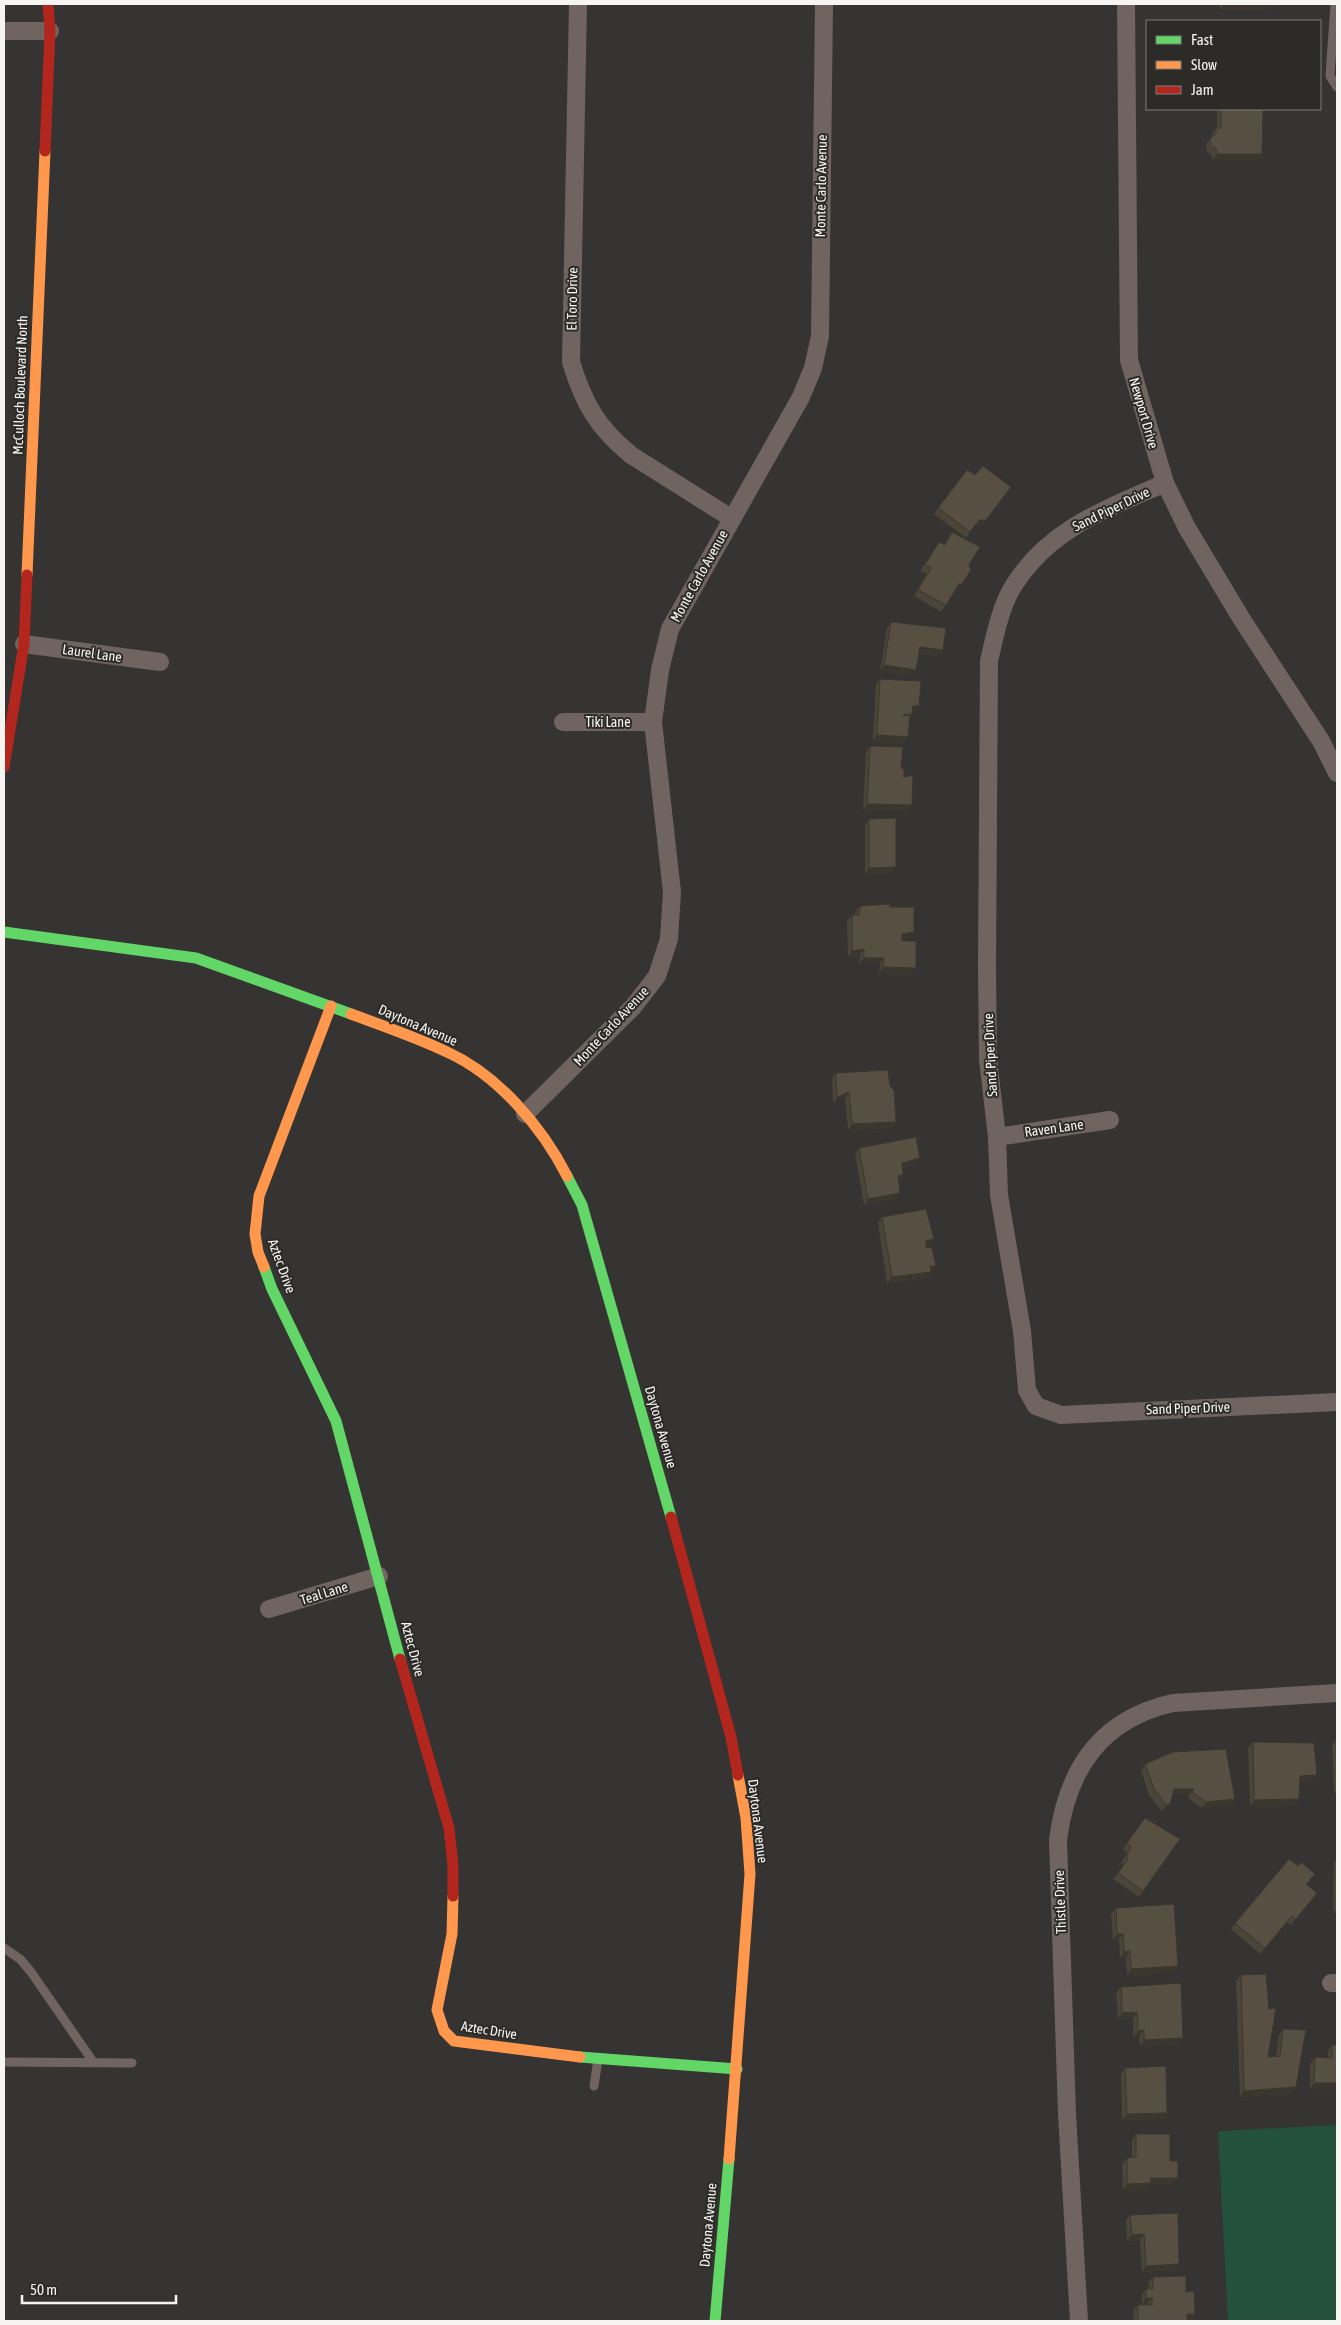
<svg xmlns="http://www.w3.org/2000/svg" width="1341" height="2325" font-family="'Asap Condensed',sans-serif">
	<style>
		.green { fill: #23513c }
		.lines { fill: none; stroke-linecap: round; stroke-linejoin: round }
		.lane { stroke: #706460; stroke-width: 9 }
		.street { stroke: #706460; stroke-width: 18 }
		.fast { stroke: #63d668; stroke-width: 11 }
		.slow { stroke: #ff974d; stroke-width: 11 }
		.jam { stroke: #b3261e; stroke-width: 11 }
		.wall { fill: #4a4439 }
		.shaded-wall { fill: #3c372e }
		.building { fill: #564f42; stroke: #3c372e }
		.labels { text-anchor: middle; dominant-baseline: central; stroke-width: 4; stroke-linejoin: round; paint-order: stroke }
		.street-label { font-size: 14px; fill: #f6f5f2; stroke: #2c2b27 }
	</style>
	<rect width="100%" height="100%" fill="#353432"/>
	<polygon class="green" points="1337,2125 1337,2321 1228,2321 1218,2131"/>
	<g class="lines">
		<g class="lane">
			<polyline points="1335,4 1330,76 1337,87"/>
			<polyline points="4,1948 20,1959 31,1972 94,2063"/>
			<polyline points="4,2062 132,2063"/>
			<polyline points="594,2086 598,2059"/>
		</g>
		<g class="street">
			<path d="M578 4 571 362C584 404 597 427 631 455L731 518"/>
			<polyline points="1126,4 1129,360 1165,483 1187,528 1241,618 1321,741 1337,773"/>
			<polyline points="4,31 50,31"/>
			<path d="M1165 483C1107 509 1050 528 1014 585 1000 607 995 636 989 661L987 967 988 1059 997 1137 999 1195 1022 1331 1027 1390 1036 1406 1061 1415 1337 1402"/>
			<polyline points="24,644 160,662"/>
			<polyline points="563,722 653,722"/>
			<polyline points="525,1114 633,1007 657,976 669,939 672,892 653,722 660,670 670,629 801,397 813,368 820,336 824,4"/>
			<polyline points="997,1137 1110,1120"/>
			<polyline points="269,1609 379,1576"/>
			<polyline points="1331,1983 1337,1983"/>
			<path d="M1079 2321 1067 2114 1058 1840C1067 1769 1101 1719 1173 1703L1337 1693"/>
		</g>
		<g class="fast">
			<polyline points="4,932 196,958 351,1014"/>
			<polyline points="567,1176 582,1205 671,1517"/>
			<polyline points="264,1267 272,1289 336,1421 400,1659"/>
			<polyline points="580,2057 737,2069"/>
			<polyline points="715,2321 729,2159"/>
		</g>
		<g class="slow">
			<polyline points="27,575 45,151"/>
			<path d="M351 1014C383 1026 416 1037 447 1052 498 1075 542 1127 567 1176"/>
			<polyline points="264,1267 258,1252 255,1234 259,1196 331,1006"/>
			<polyline points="453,1896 452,1934 437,2010 444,2031 454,2041 580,2057"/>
			<polyline points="729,2159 750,1874 746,1818 738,1775"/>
		</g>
		<g class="jam">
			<polyline points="45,151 50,31 48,4"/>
			<polyline points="4,767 24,644 27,575"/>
			<polyline points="671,1517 731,1737 738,1775"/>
			<polyline points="400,1659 449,1828 453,1865 453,1896"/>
		</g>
	</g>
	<g class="wall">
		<polygon points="1220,4 1279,4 1275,9 1220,10"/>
		<polygon points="1217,109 1263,109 1258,160 1212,160 1212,155 1207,152 1206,144 1212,137 1212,134 1216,128 1217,128"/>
		<polygon points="967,470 982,526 975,526 966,538 934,514"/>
		<polygon points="952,532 969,565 958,591 955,590 941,612 914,596 926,574 920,571 939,542 944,545"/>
		<polygon points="891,622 939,656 919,654 916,670 912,676 880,671 887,628"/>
		<polygon points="880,679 915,712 912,712 912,714 909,718 904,743 873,741 876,685"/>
		<polygon points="870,746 901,768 908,811 863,811 866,752"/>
		<polygon points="869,819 891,873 865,874 865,825"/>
		<polygon points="860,906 890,907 909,938 902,939 902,941 916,968 912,974 879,973 880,964 859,964 860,956 848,957 847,921 852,915 855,915 855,912"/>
		<polygon points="836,1073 890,1086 892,1128 848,1130 845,1098 833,1103 832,1079"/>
		<polygon points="859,1148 916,1165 902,1168 903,1175 899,1181 896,1199 864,1205 855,1154"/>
		<polygon points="882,1217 934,1239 930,1245 926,1246 932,1272 927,1278 887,1283 878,1223"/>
		<polygon points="1336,1739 1337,1739 1337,1792 1334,1793 1332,1745"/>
		<polygon points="1253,1742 1312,1781 1300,1782 1299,1799 1295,1805 1250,1806 1248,1748"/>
		<polygon points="1145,1764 1235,1799 1231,1805 1202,1808 1188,1798 1189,1795 1173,1795 1170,1804 1166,1810 1162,1811 1149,1795 1141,1770"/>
		<polygon points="1145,1818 1180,1839 1139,1897 1113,1879 1124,1865 1121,1863 1127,1853 1123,1849"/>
		<polygon points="1337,1858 1337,1914 1333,1914 1334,1863"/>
		<polygon points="1311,1880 1307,1885 1317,1893 1291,1925 1287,1922 1260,1954 1231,1929 1235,1923"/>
		<polygon points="1116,1908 1178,1966 1174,1972 1127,1975 1126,1957 1120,1958 1119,1940 1113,1940 1111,1914"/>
		<polygon points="1241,1975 1268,2057 1276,2056 1279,2035 1283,2029 1292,2093 1240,2097 1236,1981"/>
		<polygon points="1121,1987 1183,2038 1179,2044 1140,2046 1139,2036 1133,2037 1133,2018 1118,2019 1116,1993"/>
		<polygon points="1332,2045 1337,2045 1337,2089 1310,2089 1310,2064 1315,2057 1328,2058 1328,2051"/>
		<polygon points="1125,2068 1163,2119 1122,2120 1121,2074"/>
		<polygon points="1136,2134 1170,2161 1173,2184 1150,2184 1146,2189 1123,2190 1122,2164 1127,2158 1132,2158 1132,2140"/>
		<polygon points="1130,2215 1179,2264 1175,2270 1142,2272 1140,2240 1127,2241 1126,2221"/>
		<polygon points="1153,2277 1186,2292 1191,2320 1187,2320 1187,2321 1134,2321 1133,2311 1138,2305 1142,2304 1142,2295 1146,2289 1149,2289 1148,2283"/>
	</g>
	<g class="shaded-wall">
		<polygon points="1224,4 1279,4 1275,9 1220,10"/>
		<polygon points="1217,154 1262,154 1258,160 1212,160"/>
		<polygon points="1011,487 982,526 975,526 966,538 979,520"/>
		<polygon points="959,584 962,584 958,591 955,590"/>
		<polygon points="920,647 943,650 939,656 916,653"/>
		<polygon points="884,665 916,670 912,676 880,671"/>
		<polygon points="913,706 919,706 915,712 908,712"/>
		<polygon points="877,735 908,737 904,743 873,741"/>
		<polygon points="867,804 912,805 908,811 863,811"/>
		<polygon points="896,867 891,873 865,874 869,868"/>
		<polygon points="914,932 909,938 898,940 902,934"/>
		<polygon points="864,949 860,956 848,957 852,951"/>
		<polygon points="864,958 884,958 880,964 859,964"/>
		<polygon points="883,967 916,968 912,974 879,973"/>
		<polygon points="849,1092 845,1098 833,1103 837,1097"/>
		<polygon points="896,1122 892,1128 848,1130 852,1124"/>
		<polygon points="920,1158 916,1165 897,1169 902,1163"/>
		<polygon points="903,1175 898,1181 898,1176"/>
		<polygon points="900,1193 896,1199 864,1205 868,1199"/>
		<polygon points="934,1239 930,1245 922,1247 926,1241"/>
		<polygon points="930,1266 936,1266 927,1278 887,1283 892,1277"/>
		<polygon points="1317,1775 1312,1781 1296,1782 1300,1776"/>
		<polygon points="1174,1789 1194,1789 1189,1795 1170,1795"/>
		<polygon points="1235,1799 1231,1805 1202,1808 1206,1802"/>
		<polygon points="1299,1799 1295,1805 1250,1806 1254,1800"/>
		<polygon points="1170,1804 1166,1810 1162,1811 1166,1805"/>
		<polygon points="1317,1893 1313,1899 1291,1925 1296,1919"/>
		<polygon points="1337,1908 1337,1914 1333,1914"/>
		<polygon points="1117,1934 1123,1934 1119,1940 1113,1940"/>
		<polygon points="1130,1951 1126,1957 1120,1958 1124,1952"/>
		<polygon points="1178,1966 1174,1972 1127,1975 1131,1969"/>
		<polygon points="1137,2012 1133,2018 1118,2019 1122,2013"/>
		<polygon points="1144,2030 1139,2036 1133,2037 1138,2031"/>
		<polygon points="1183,2038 1179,2044 1140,2046 1144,2040"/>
		<polygon points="1314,2083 1337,2083 1337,2089 1310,2089"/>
		<polygon points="1296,2087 1292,2093 1240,2097 1244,2091"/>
		<polygon points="1167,2113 1163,2119 1122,2120 1127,2114"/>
		<polygon points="1151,2178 1178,2178 1173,2184 1150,2184 1146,2189 1123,2190 1127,2184"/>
		<polygon points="1144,2234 1140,2240 1127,2241 1132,2235"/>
		<polygon points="1179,2264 1175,2270 1142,2272 1146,2266"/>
		<polygon points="1146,2298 1152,2298 1147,2304 1142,2304"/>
		<polygon points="1187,2314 1195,2314 1191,2320 1183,2320"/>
	</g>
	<g class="building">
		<polygon points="1221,109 1263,109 1262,154 1217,154 1216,149 1211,146 1210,138 1216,134 1216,128 1221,128"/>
		<polygon points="983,466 1011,487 986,520 979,520 970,532 938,508 967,470 975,475"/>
		<polygon points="952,532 980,547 969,565 971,570 962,584 959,584 946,605 918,590 931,568 925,565 939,542 945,545"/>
		<polygon points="891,622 946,628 943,650 920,647 916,670 884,665"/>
		<polygon points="880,679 921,681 919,706 913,706 912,714 903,715 910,716 908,737 877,735"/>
		<polygon points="870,746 903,747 901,768 904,769 904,777 913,775 912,805 867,804"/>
		<polygon points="896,818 896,867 869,868 869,819"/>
		<polygon points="889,904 890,907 914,907 914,932 902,934 902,941 916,941 916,968 883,967 884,958 864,958 864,949 852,951 852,915 859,915 860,906"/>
		<polygon points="888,1070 890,1086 894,1090 896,1122 852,1124 849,1092 837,1097 836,1073"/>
		<polygon points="916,1137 920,1158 902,1163 903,1175 898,1176 900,1193 868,1199 859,1148"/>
		<polygon points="926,1209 934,1239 926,1241 926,1247 932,1248 936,1266 930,1266 931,1272 892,1277 882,1217"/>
		<polygon points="1336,1739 1337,1739 1337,1761"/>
		<polygon points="1253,1742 1314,1743 1317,1775 1300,1776 1299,1799 1254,1800"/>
		<polygon points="1226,1749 1235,1799 1206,1802 1192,1792 1194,1789 1174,1789 1170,1804 1166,1805 1154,1789 1145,1764 1173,1752"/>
		<polygon points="1145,1818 1180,1839 1143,1891 1118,1873 1128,1859 1126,1857 1131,1847 1127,1843"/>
		<polygon points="1289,1859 1298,1866 1301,1862 1315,1874 1306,1884 1317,1893 1296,1919 1292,1916 1265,1948 1235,1923"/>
		<polygon points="1174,1904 1178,1966 1131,1969 1130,1951 1124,1952 1123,1934 1117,1934 1116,1908"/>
		<polygon points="1266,1974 1269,2009 1276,2008 1268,2057 1280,2056 1283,2029 1306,2030 1296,2087 1244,2091 1241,1975"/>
		<polygon points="1181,1983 1183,2038 1144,2040 1144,2030 1138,2031 1137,2012 1122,2013 1121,1987"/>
		<polygon points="1332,2045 1337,2045 1337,2083 1314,2083 1315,2057 1332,2058"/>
		<polygon points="1166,2066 1167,2113 1127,2114 1125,2068"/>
		<polygon points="1136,2134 1170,2134 1170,2161 1178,2161 1178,2178 1151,2178 1151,2183 1127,2184 1127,2158 1136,2157"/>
		<polygon points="1178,2213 1179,2264 1146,2266 1144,2234 1132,2235 1130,2215"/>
		<polygon points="1186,2276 1186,2292 1194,2291 1195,2314 1187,2314 1187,2321 1138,2321 1138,2305 1152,2305 1152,2298 1146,2298 1146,2289 1153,2289 1153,2277"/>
	</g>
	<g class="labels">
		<g class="street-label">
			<text transform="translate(821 186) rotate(-89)">Monte Carlo Avenue</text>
			<text transform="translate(572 299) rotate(-89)">El Toro Drive</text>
			<text transform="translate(20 385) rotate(-88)">McCulloch Boulevard North</text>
			<text transform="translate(1144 413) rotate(74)">Newport Drive</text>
			<text transform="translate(1111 509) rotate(-26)">Sand Piper Drive</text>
			<text transform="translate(699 576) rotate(-61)">Monte Carlo Avenue</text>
			<text transform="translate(92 653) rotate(8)">Laurel Lane</text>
			<text x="608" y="722">Tiki Lane</text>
			<text transform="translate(418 1025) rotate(23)">Daytona Avenue</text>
			<text transform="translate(611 1026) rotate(-47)">Monte Carlo Avenue</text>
			<text transform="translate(990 1055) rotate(-93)">Sand Piper Drive</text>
			<text transform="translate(1054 1128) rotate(-8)">Raven Lane</text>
			<text transform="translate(282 1266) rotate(70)">Aztec Drive</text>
			<text transform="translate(1188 1408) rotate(-2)">Sand Piper Drive</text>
			<text transform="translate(661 1427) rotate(74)">Daytona Avenue</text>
			<text transform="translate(324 1593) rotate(-17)">Teal Lane</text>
			<text transform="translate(413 1649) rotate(75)">Aztec Drive</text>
			<text transform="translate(758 1821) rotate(83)">Daytona Avenue</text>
			<text transform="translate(1060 1902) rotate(-92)">Thistle Drive</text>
			<text transform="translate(489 2030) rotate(9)">Aztec Drive</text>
			<text transform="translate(708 2225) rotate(-85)">Daytona Avenue</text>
		</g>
	</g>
	<rect width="1341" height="2325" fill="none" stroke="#f6f5f2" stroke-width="10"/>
	<rect x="1146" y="20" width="175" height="90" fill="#2c2b27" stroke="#7d7c78"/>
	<rect x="1156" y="36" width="25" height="8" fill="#63d668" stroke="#7d7c78"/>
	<text x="1191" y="45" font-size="15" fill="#f6f5f2">Fast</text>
	<rect x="1156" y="61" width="25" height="8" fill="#ff974d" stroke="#7d7c78"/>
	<text x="1191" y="70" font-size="15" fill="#f6f5f2">Slow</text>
	<rect x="1156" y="86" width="25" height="8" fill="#b3261e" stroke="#7d7c78"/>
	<text x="1191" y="95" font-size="15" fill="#f6f5f2">Jam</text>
	<path d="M22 2295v8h154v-8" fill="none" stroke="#f6f5f2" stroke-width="2.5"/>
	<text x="30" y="2295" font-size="15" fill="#f6f5f2" stroke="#2c2b27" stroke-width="4" paint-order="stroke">50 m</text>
</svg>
